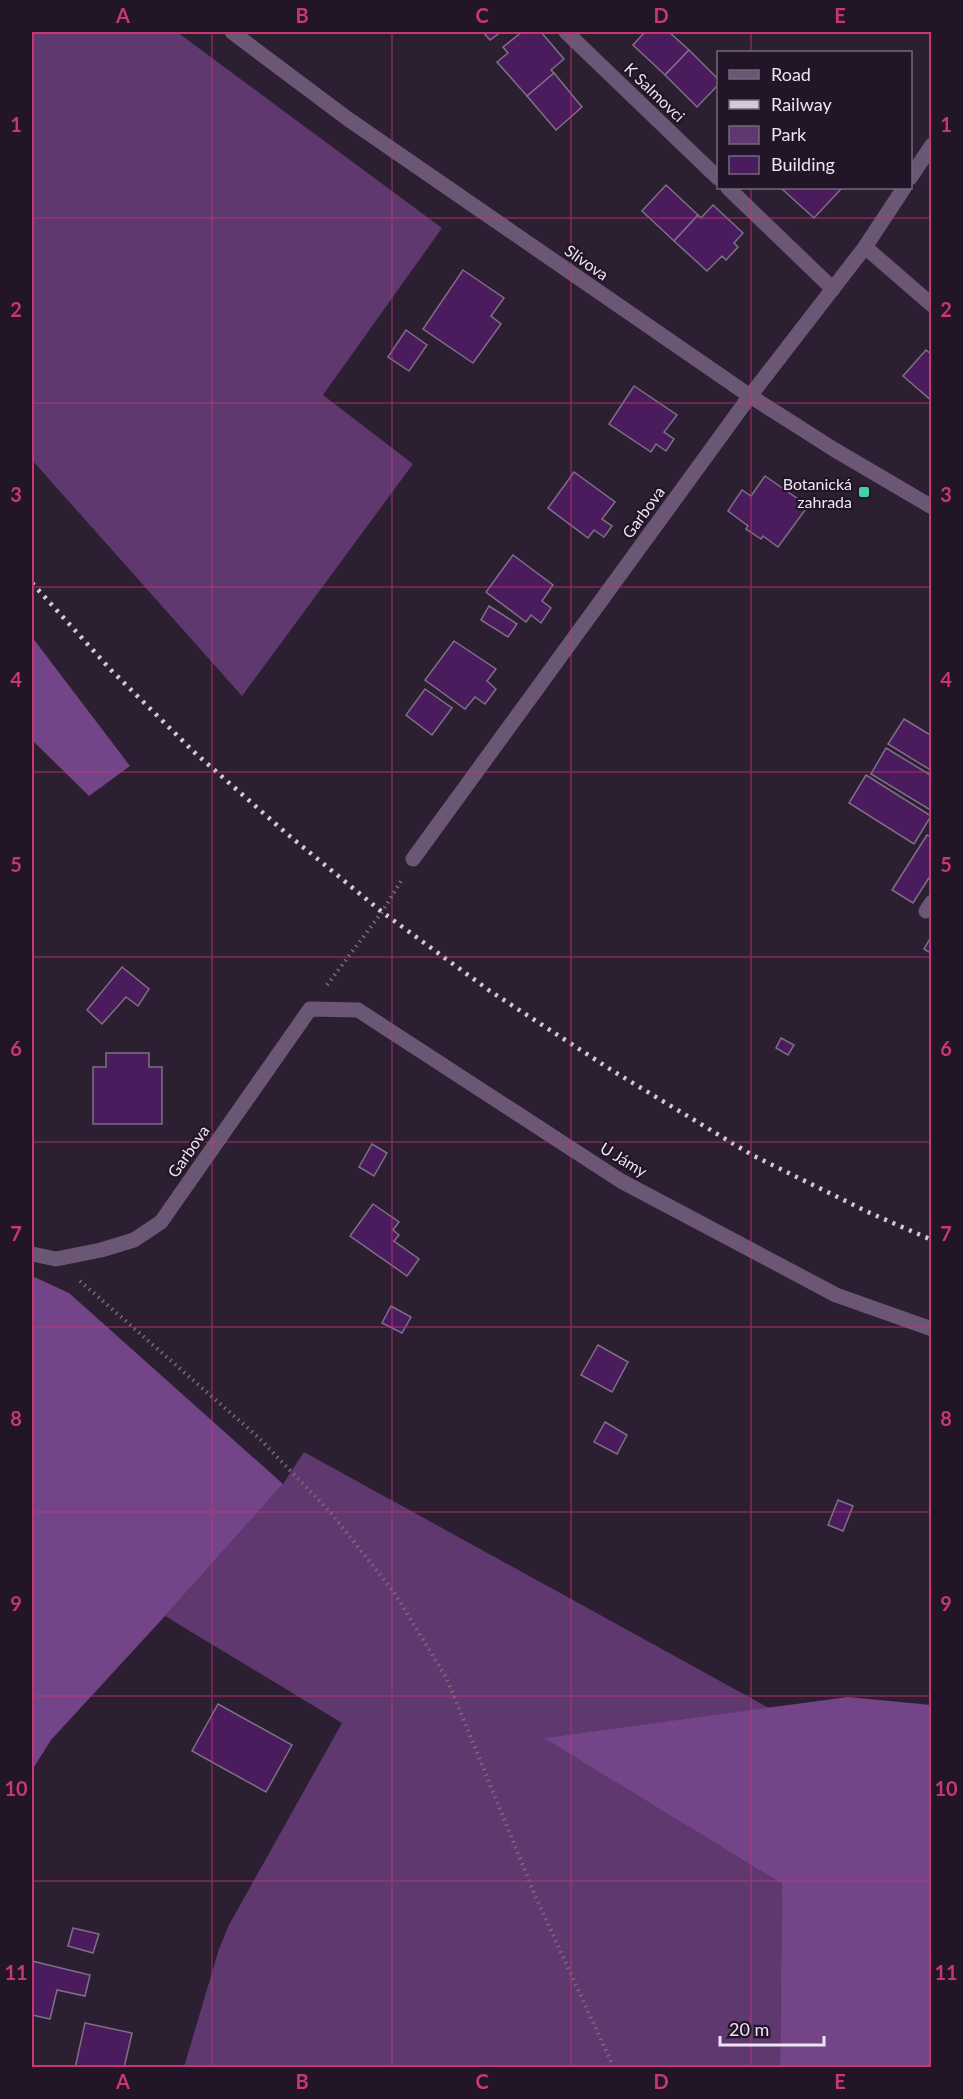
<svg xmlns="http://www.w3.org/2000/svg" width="963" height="2099" font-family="Lato,sans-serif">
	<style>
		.green { fill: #5e386f }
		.forest { fill: #744488 }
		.building { fill: #4b1c5d; stroke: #7f6f86; stroke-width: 1.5 }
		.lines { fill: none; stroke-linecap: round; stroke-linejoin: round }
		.path { stroke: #766b7c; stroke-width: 4; stroke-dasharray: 1.5 4.5; stroke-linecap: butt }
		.service { stroke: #6b5775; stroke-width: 15 }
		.minor { stroke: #6b5775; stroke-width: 15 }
		.rail { stroke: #d3c9d7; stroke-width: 4.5; stroke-dasharray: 3 6; stroke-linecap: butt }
		.grid { fill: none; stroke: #c83772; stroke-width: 1.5; stroke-opacity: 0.55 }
		.poi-dot { fill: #42d4a0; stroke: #221528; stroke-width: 2 }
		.labels { text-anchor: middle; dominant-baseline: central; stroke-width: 4.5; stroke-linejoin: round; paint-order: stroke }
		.street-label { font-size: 16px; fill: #ede4f1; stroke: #221528 }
		.poi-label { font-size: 16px; fill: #ede4f1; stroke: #221528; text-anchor: end }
		.neatline { fill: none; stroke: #c83772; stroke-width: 2 }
		.grid-label { font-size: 20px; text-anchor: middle; font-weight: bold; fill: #c83772 }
	</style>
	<rect width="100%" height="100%" fill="#2c1f32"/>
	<g class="green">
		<polygon points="32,32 177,32 442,228 323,395 413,464 242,696 32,460"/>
		<polygon points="304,1452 769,1708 545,1738 782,1884 780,2067 184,2067 219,1949 229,1925 342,1723 165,1616 283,1484"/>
	</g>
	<g class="forest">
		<polygon points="32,637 130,766 89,796 32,740"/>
		<polygon points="32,1276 69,1293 283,1484 165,1616 51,1740 32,1770"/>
		<polygon points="848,1697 931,1705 931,2067 780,2067 782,1884 544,1738"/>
	</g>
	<g class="building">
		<polygon points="483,32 501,32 490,40"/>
		<polygon points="522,32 541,32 564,59 551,70 554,73 527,96 497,62 508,53 503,47"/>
		<polygon points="645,32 669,32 689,50 665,75 633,45"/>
		<polygon points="689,50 718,79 718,85 697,107 665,75"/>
		<polygon points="554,73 582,107 556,130 527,96"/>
		<polygon points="666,185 698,215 674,241 642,211"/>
		<polygon points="781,188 842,188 814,218"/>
		<polygon points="713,205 743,233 734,243 738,247 726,260 722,256 707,271 674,241 698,215 701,218"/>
		<polygon points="463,270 504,298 491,316 501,324 473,363 423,329"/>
		<polygon points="406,330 427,345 409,371 388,357"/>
		<polygon points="926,350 932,355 932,401 903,376"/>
		<polygon points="634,386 677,415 664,432 674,439 666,451 656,444 651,452 609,424"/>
		<polygon points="574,472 615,502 602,519 612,526 604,537 594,530 588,538 548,508"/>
		<polygon points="765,476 808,506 778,547 763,536 761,539 746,529 748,526 728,511 742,490 751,496"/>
		<polygon points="513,555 553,585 542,601 551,608 541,623 531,615 526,622 486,592"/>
		<polygon points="489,606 517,624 508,637 481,620"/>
		<polygon points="454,641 496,669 487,681 496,689 485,704 475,697 465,709 425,680"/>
		<polygon points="425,689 452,708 432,735 406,715"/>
		<polygon points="904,719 932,736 932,771 888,744"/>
		<polygon points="886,748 932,776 932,811 871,774"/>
		<polygon points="866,775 931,816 914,844 849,803"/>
		<polygon points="927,835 932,837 932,873 913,903 892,890"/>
		<polygon points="932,935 932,954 924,949"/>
		<polygon points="122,967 149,989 138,1006 126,997 102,1024 87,1010"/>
		<polygon points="781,1038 794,1045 788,1055 776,1048"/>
		<polygon points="106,1053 149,1053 149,1067 162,1067 162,1124 93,1124 93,1067 106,1067"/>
		<polygon points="372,1144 387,1153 374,1176 359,1167"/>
		<polygon points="373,1204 399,1222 393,1230 399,1235 394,1241 419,1259 407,1276 350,1236"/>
		<polygon points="391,1306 411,1317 402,1333 382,1323"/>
		<polygon points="598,1345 628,1362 612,1392 581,1375"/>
		<polygon points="605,1422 627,1435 617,1454 594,1442"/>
		<polygon points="838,1500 853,1506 843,1531 828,1525"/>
		<polygon points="218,1704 292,1745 266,1792 192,1751"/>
		<polygon points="73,1928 99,1934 93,1953 68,1946"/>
		<polygon points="32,1961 90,1975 85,1996 57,1990 50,2019 32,2015"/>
		<polygon points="85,2023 132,2033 124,2068 75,2068"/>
	</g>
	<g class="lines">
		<g class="path">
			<polyline points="327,985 382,912 401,881"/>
			<polyline points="80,1281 258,1437 331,1513 394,1592 447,1679 537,1900 614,2068"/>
		</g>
		<g class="service">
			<polyline points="865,247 932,305"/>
			<polyline points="836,1295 932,1329"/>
		</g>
		<g class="minor">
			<polyline points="232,32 348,119 750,396 835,450 932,507"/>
			<polyline points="566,32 718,178"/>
			<polyline points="910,178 932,145"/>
			<polyline points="728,188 833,289"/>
			<polyline points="413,859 750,396 865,247 904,188"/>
			<polyline points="926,911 932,902"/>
			<polyline points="32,1254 56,1259 101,1250 134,1240 161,1222 310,1009 358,1010 621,1181 836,1295"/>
		</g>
		<polyline class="rail" points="32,583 111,670 194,752 286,833 382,912 490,991 613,1071 752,1155 870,1213 932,1240"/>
	</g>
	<path class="grid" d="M212 32V2068M392 32V2068M571 32V2068M751 32V52M751 188V2068M32 218H932M32 403H932M32 587H932M32 772H932M32 957H932M32 1142H932M32 1327H932M32 1512H932M32 1696H932M32 1881H932"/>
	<rect class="poi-dot" x="858" y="486" width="12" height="12" rx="3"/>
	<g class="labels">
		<g class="street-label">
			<text transform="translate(655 92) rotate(44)">K Salmovci</text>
			<text transform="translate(587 262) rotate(35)">Slívova</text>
			<text transform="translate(643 512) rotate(-54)">Garbova</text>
			<text transform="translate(188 1151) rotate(-55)">Garbova</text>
			<text transform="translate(624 1159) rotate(31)">U Jámy</text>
		</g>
		<g class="poi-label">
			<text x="852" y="483">Botanická<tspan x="852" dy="18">zahrada</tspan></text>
		</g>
	</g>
	<rect width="963" height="2099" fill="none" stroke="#221528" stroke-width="66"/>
	<rect x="717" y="51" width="195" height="138" fill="#221528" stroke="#736878" stroke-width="1.5"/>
	<rect x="729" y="70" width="30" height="9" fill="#6b5775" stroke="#736878" stroke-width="1.5"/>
	<text x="771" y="81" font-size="18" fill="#ede4f1">Road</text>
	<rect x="729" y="100" width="30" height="9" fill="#d3c9d7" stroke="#736878" stroke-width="1.5"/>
	<text x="771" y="111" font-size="18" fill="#ede4f1">Railway</text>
	<rect x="729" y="126" width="30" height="18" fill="#5e386f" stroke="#736878" stroke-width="1.5"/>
	<text x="771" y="141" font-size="18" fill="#ede4f1">Park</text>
	<rect x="729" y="156" width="30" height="18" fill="#4b1c5d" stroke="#736878" stroke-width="1.5"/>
	<text x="771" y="171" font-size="18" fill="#ede4f1">Building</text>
	<path d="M720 2036v9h104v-9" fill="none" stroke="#ede4f1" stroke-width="3"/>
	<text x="729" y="2036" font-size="18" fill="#ede4f1" stroke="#221528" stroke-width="4.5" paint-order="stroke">20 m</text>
	<rect x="33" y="33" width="897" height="2033" class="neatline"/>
	<g class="grid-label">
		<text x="123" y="23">A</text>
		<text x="302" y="23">B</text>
		<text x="482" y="23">C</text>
		<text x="661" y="23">D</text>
		<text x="840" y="23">E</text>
		<text x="16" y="132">1</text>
		<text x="946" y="132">1</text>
		<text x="16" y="317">2</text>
		<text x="946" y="317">2</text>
		<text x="16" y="502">3</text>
		<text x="946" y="502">3</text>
		<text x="16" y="687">4</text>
		<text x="946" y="687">4</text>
		<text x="16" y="872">5</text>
		<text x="946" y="872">5</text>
		<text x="16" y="1056">6</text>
		<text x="946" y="1056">6</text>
		<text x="16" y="1241">7</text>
		<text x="946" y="1241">7</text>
		<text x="16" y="1426">8</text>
		<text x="946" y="1426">8</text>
		<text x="16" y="1611">9</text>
		<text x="946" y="1611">9</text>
		<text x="16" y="1796">10</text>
		<text x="946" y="1796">10</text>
		<text x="16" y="1980">11</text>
		<text x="946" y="1980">11</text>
		<text x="123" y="2089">A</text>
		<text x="302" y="2089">B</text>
		<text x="482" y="2089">C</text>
		<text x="661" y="2089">D</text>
		<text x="840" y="2089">E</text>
	</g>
</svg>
